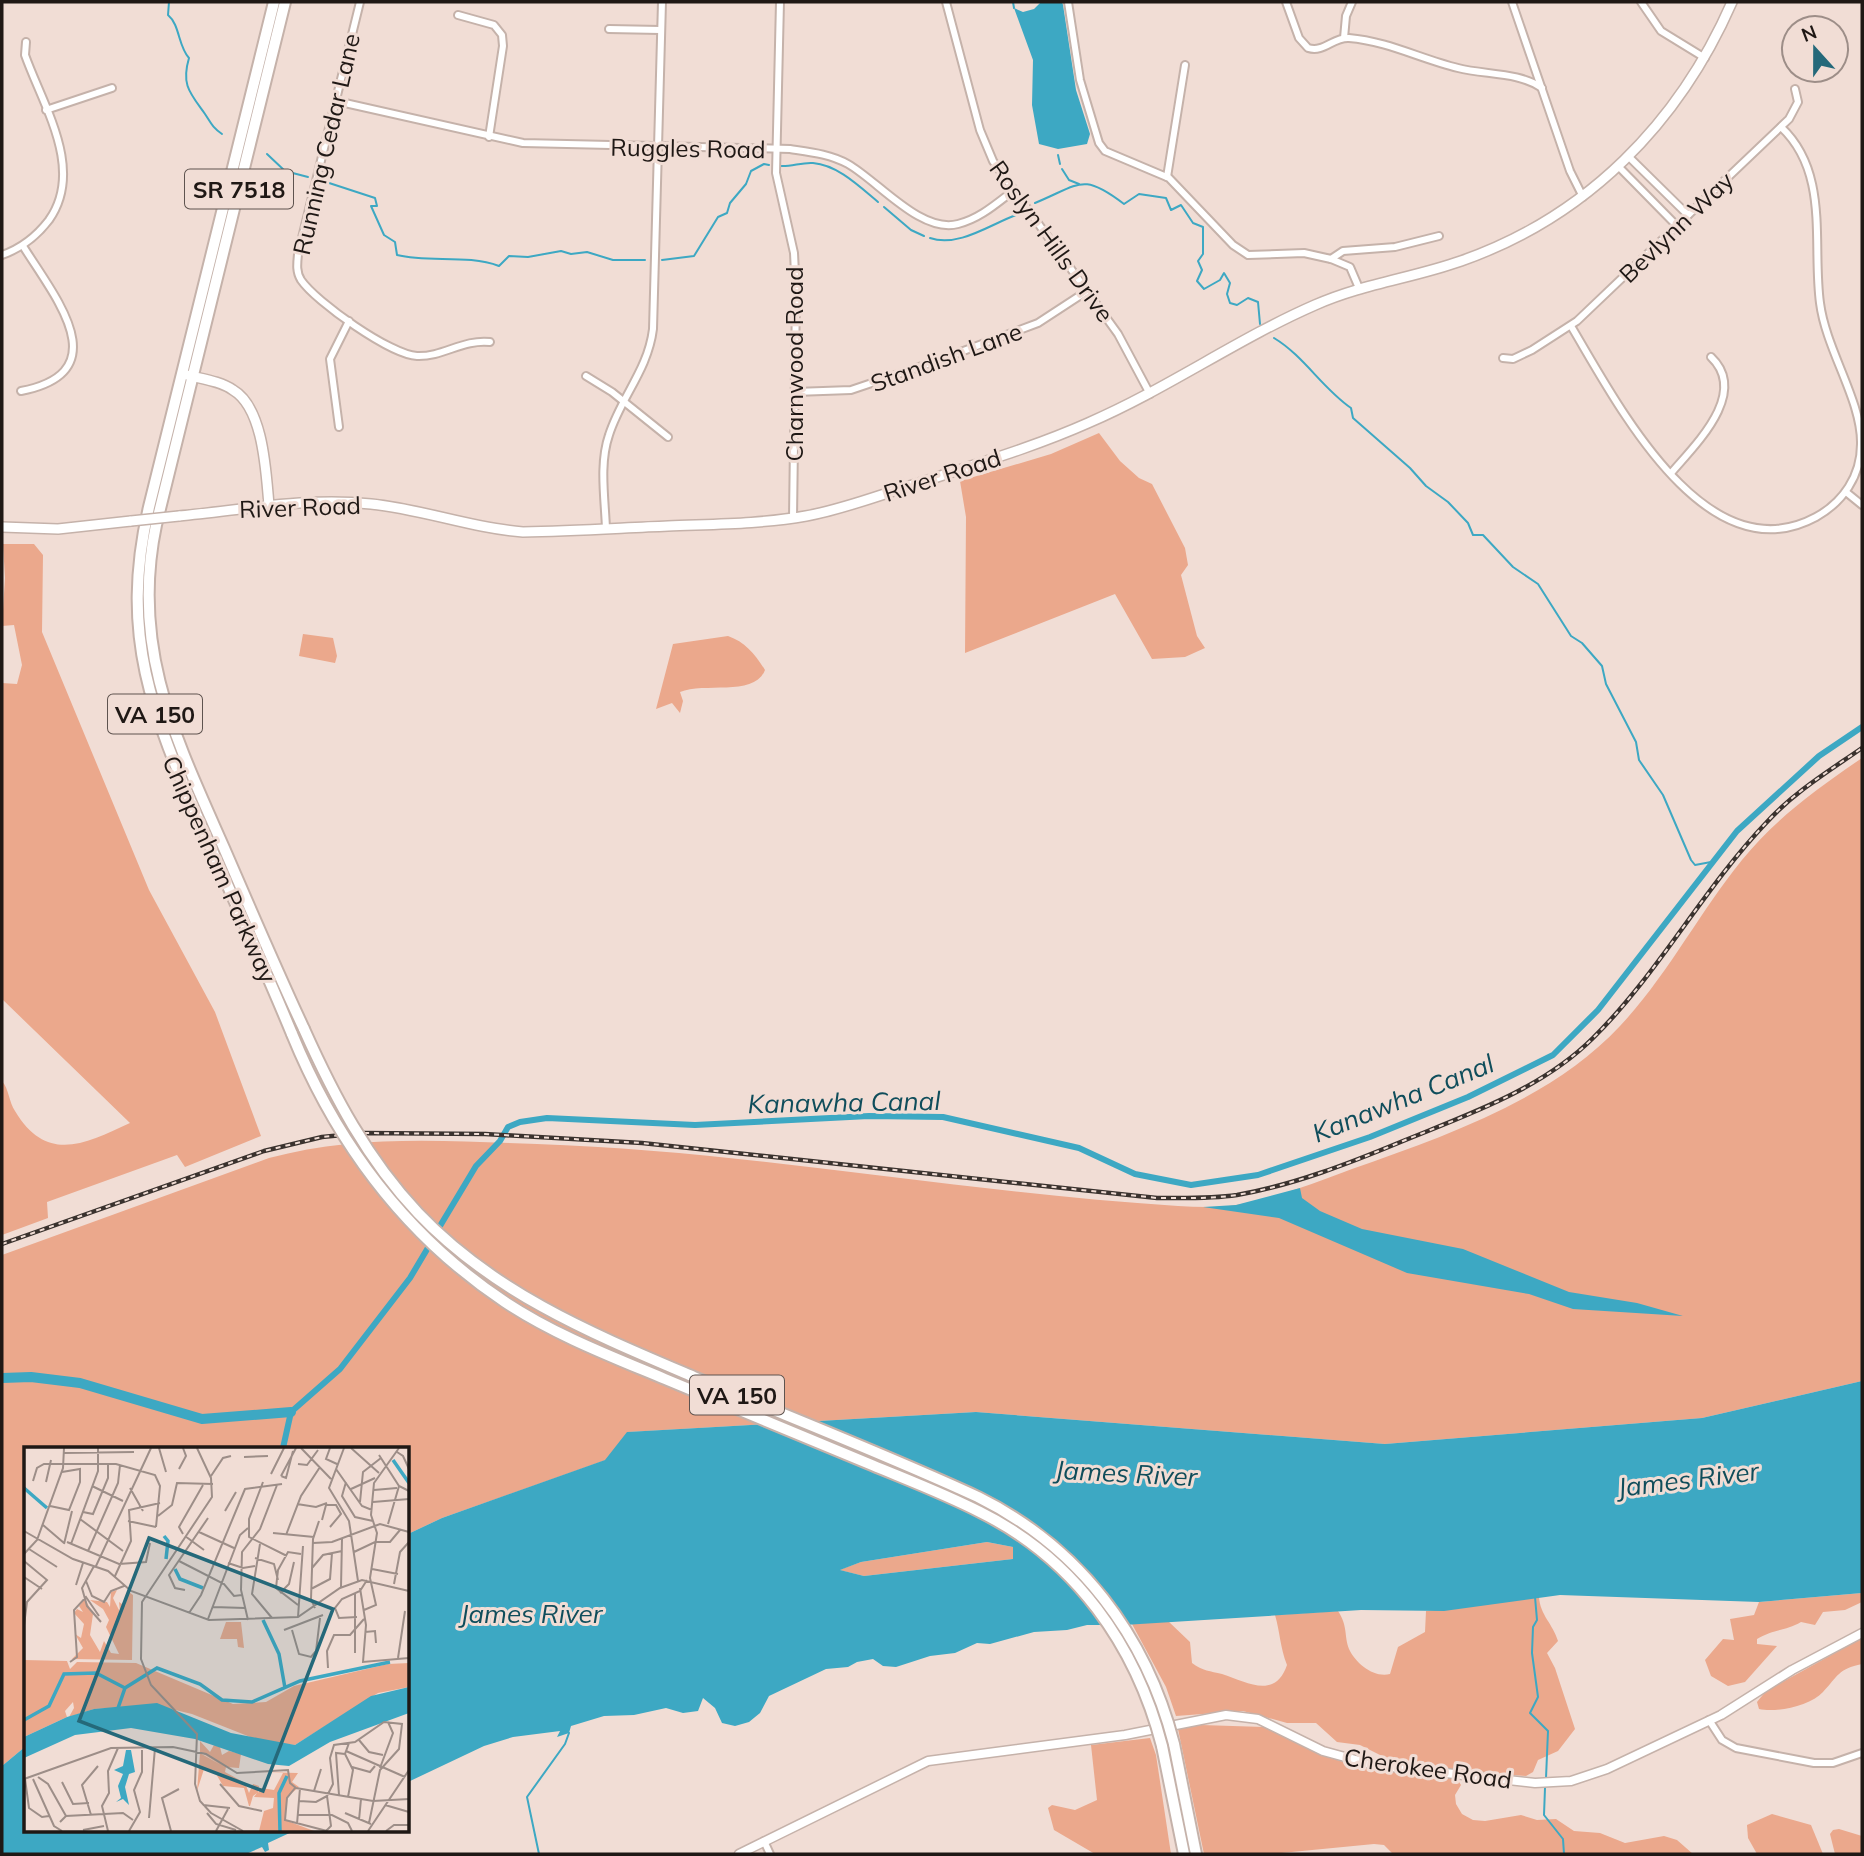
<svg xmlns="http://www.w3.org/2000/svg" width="1864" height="1856" font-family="Mulish,sans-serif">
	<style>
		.green { fill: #eba88c }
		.water { fill: #3da8c3; fill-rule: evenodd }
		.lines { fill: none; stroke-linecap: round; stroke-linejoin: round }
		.stream { stroke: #3da8c3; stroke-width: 2 }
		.canal { stroke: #3da8c3; stroke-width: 6 }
		.river { stroke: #3da8c3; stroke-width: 10 }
		.minor-casing { stroke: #c5b2aa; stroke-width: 10 }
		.tertiary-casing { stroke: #c5b2aa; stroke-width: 11 }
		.secondary-casing { stroke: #c5b2aa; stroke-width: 12 }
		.trunk-casing { stroke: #c5b2aa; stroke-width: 14 }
		.minor { stroke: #fff; stroke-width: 6 }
		.tertiary { stroke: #fff; stroke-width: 8 }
		.secondary { stroke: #fff; stroke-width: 9 }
		.trunk { stroke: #fff; stroke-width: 10 }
		.rail-casing { stroke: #3a322e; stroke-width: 4.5 }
		.rail { stroke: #f1ddd5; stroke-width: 2; stroke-dasharray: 5; stroke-linecap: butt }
		.secondary-bridge-casing { stroke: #c5b2aa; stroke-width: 12; stroke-linecap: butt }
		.trunk-bridge-casing { stroke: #c5b2aa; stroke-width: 14; stroke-linecap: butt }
		.secondary-bridge { stroke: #fff; stroke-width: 9 }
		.trunk-bridge { stroke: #fff; stroke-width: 10 }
		.labels { text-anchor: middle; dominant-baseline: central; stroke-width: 6; stroke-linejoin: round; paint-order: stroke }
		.shield { fill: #f1ddd5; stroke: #5e534f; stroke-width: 2 }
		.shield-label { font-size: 23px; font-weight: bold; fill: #1f1815 }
		.street-label { font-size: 24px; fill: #1f1815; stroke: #f1ddd5 }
		.water-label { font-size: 26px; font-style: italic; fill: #0f4d5b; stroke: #f1ddd5 }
		.inset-river { fill: none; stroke: #3da8c3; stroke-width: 3.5 }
		.inset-road { fill: none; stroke: #9d8e88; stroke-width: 2 }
		.view { fill: #25697a; fill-opacity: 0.15; stroke: #25697a; stroke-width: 3.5 }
		.inset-edge { fill: none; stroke: #1f1815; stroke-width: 3.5 }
	</style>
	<rect width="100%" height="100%" fill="#f1ddd5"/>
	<g class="green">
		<polygon points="1099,433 1120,461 1139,478 1152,484 1185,548 1188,565 1181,575 1197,636 1205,648 1185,657 1152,659 1115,594 965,653 966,517 960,481 1051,454"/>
		<path d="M3 544H34L43 555 42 632 149 890 215 1012 261 1136 185 1167 177 1155 47 1202 48 1218 2 1235V1081C9 1089 9 1102 15 1111 47 1164 85 1144 130 1123L2 999V683L17 684 22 665 14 625 2 626 5 578Z"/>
		<polygon points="303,634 333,638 337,656 335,663 299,656"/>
		<path d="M728 636C745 642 755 654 765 670 755 697 705 682 680 692L683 701 680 713 672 703 656 709 673 644Z"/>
		<path d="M1862 758V1381L1702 1418 1385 1444 976 1412 628 1432 606 1460 442 1518 408 1534V1448H26V1746L2 1766V1255L269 1158C358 1134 446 1141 537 1144 752 1151 964 1193 1178 1206 1197 1207 1217 1208 1236 1205 1276 1198 1315 1183 1352 1169 1445 1136 1551 1100 1620 1026 1667 976 1699 913 1742 860 1776 818 1818 788 1862 758Z"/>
		<polygon points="987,1542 1013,1547 1013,1559 864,1576 839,1570 861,1562"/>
		<path d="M1862 1593V1602L1845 1610 1823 1612 1815 1625 1801 1622C1786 1631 1774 1629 1757 1639V1644L1777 1646 1745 1682 1728 1686 1711 1676 1705 1660 1723 1639 1734 1640 1730 1619 1754 1615 1759 1602Z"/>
		<path d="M1539 1597C1540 1615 1553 1624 1558 1641L1547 1653 1555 1668 1575 1729 1558 1751 1538 1760 1533 1772 1526 1776 1404 1767 1360 1745 1337 1742 1316 1723H1287L1243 1711 1176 1716 1166 1687 1132 1624 1168 1621 1190 1642 1192 1663C1203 1671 1210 1671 1222 1674 1247 1682 1275 1700 1287 1665 1280 1647 1280 1632 1275 1615L1338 1611C1348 1626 1344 1636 1349 1649 1356 1664 1374 1678 1390 1674L1398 1647 1425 1632 1426 1611Z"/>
		<path d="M1862 1638V1664C1838 1669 1838 1676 1823 1692 1810 1706 1776 1713 1759 1709L1757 1702 1766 1691Z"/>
		<polygon points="1201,1725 1264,1727 1318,1754 1350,1764 1457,1779 1461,1785 1455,1795 1456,1804 1462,1814 1473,1820 1485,1821 1521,1815 1537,1820 1556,1819 1574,1831 1600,1833 1625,1843 1664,1836 1677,1840 1693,1854 1393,1854 1384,1845 1374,1844 1271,1854 1204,1854 1178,1729"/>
		<polygon points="1150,1738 1156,1755 1171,1854 1095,1854 1054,1830 1048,1808 1052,1805 1075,1810 1097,1800 1091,1745"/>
		<polygon points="1772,1814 1811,1825 1823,1854 1757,1854 1748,1838 1747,1825"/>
		<polygon points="1839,1829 1862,1836 1862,1854 1835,1854 1830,1834 1833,1830"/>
	</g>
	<g class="water">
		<polygon points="1041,2 1062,2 1063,5 1076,90 1090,134 1087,144 1058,149 1039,144 1032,105 1033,60 1014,8 1023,12 1034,9"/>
		<polygon points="1300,1188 1302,1198 1320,1211 1362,1229 1463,1249 1569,1292 1637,1303 1683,1316 1573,1309 1529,1294 1407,1273 1279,1218 1203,1207 1236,1205"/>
		<path d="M1862 1381V1593L1759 1602 1560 1595 1444 1611 1361 1610 1124 1625H1087L1067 1630 1034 1632 990 1644 977 1643 955 1653 930 1656 896 1667 883 1666 873 1659 857 1662 848 1667 826 1669 769 1696 760 1713 749 1722 735 1726 722 1723 715 1708 703 1698 698 1711 683 1713 666 1708 634 1715 604 1716 571 1726 569 1733 557 1737 560 1731 513 1737 484 1746 408 1782V1534L442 1518 605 1460 627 1432 976 1412 1385 1444 1702 1418ZM987 1542 1013 1547V1559L864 1576 840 1570 861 1562Z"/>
		<polygon points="26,1746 26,1830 296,1830 268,1843 269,1850 265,1852 262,1847 246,1854 2,1854 2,1766"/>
	</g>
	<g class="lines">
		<g class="stream">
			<path d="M169 2 168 15C180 25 178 46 189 58 181 85 190 93 205 114 211 123 212 127 222 134"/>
			<polyline points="1013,2 1014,8"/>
			<polyline points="267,154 285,171 308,177"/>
			<polyline points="1058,155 1060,164"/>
			<path d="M780 166C791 167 802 162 813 163 838 165 860 187 878 202"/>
			<polyline points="1062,169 1069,180 1079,184"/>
			<path d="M323 181 375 198 377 206H371L384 235 395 242 397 255C429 263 467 254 499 266L509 256 528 257 561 251 571 254 587 252 613 260H645"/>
			<path d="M1035 203C1081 184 1082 172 1124 204L1139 194 1166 198 1171 210 1181 205 1193 223 1203 227V254L1198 261 1202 270 1197 281 1204 289 1220 280 1224 273 1230 283 1227 294 1230 303 1237 305 1248 298 1258 302 1260 324"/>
			<polyline points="884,207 911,230 924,236"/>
			<path d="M930 238C958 248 991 224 1016 215"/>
			<polyline points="662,260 694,256 718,217 727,213 730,203 746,184 751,171 764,164 769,165"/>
			<path d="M1274 338C1304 356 1322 388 1351 408L1353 418 1410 468 1426 486 1448 502 1468 523 1473 535H1483L1513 567 1538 584 1571 636 1582 643 1602 666 1606 684 1636 742 1639 760 1663 795 1691 860 1695 865 1711 862"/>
			<polyline points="1535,1597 1537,1620 1533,1627 1532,1653 1538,1697 1530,1713 1548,1731 1546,1778"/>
			<polyline points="1545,1788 1544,1815 1563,1839 1564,1854"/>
			<polyline points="539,1854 527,1797 565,1744 569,1733"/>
		</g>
		<g class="canal">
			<polyline points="437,1231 476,1166 500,1141 508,1127 520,1122 547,1118 695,1125 869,1116 943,1117 1079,1148 1135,1174 1191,1185 1258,1175 1370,1137 1468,1097 1553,1055 1598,1010 1737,831 1819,756 1862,727"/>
			<polyline points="283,1448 291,1412 340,1369 410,1278 432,1241"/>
		</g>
		<polyline class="river" points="2,1378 31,1377 80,1383 202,1419 291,1412"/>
		<g class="minor-casing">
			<g id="minor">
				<path d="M360 2 298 254C297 264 296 272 301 280 316 302 391 355 417 356 443 357 463 339 490 342"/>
				<polyline points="780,2 776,173 794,253 796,294 793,518"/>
				<polyline points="946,2 980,130 993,161 1118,334 1150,394"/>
				<polyline points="1068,2 1080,80 1099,143 1105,151 1169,178 1233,245 1248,255 1304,253 1331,259 1350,267 1359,288"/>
				<path d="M1286 2 1299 38 1308 48C1324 53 1333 37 1349 38 1387 41 1421 59 1458 68 1485 75 1519 72 1542 88"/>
				<polyline points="1512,2 1570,171 1583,197"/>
				<polyline points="1641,2 1661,31 1705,58"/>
				<polyline points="458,15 494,25 502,35 503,46 489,137"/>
				<polyline points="609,29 660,30"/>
				<polyline points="1344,38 1346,16 1352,2"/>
				<path d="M336 101 523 143 790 149C810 152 830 154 848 164 878 181 921 234 958 224 979 219 996 204 1013 191"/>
				<polyline points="46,110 112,88"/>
				<polyline points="1629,157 1688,215"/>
				<polyline points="1619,167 1677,226"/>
				<polyline points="1167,177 1185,65"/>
				<path d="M2 255C22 248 36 237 49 220 85 169 43 106 25 55L26 42"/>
				<polyline points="1331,259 1343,251 1395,247 1439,236"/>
				<path d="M1571 326C1616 401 1705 577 1816 517 1843 502 1861 476 1861 444 1862 401 1826 350 1820 303 1812 244 1830 173 1781 127"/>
				<polyline points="1503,358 1513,359 1532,350 1577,321 1789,119 1798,102 1795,89"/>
				<polyline points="586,376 612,392 668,437"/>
				<path d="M21 391C119 372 54 296 23 246"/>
				<polyline points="795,392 851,390 934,362 1038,323 1087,291"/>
				<polyline points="339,427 330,359 349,321"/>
				<path d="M1672 472C1696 444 1749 393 1711 357"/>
				<polyline points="1846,492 1862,505"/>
				<path d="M606 529C605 499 599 464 609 435 621 397 648 370 653 329L662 2"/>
				<polyline points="1709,1720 1722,1740 1736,1748 1814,1763 1833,1763 1862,1753"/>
				<polyline points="764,1841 770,1854"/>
			</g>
		</g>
		<g class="tertiary-casing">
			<polyline id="tertiary" points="739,1854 928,1761 1125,1735 1226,1715 1258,1719 1323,1751 1374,1765 1535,1783 1571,1781 1607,1769 1721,1715 1792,1670 1862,1633"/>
		</g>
		<g class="secondary-casing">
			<g id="secondary">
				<path d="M187 375C202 379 220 381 233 390 264 408 266 474 269 505"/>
				<path d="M179 516C243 510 306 497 371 504 422 509 471 528 523 532 572 531 620 528 668 526 714 524 761 524 806 516 845 509 882 494 919 483 976 464 1034 447 1088 423 1167 389 1237 339 1315 305 1362 284 1413 278 1461 261 1587 217 1679 123 1732 2"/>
				<polyline points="2,527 58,529 131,521"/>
			</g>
		</g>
		<g class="trunk-casing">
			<g id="trunk">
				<path d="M274 2 149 507C118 641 155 719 207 839 236 904 265 969 292 1034"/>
				<path d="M285 2 156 525C130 648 176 739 224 848 250 908 276 969 304 1029"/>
				<polyline points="1174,1744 1196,1854"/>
				<polyline points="1162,1746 1184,1854"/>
			</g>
		</g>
		<use href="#minor" class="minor"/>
		<use href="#tertiary" class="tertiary"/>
		<use href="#secondary" class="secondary"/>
		<use href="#trunk" class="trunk"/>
		<g class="rail-casing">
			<path id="rail" d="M2 1244 264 1151 322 1137 363 1133 485 1134 642 1143 1157 1198C1184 1198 1210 1199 1237 1195 1294 1185 1350 1163 1403 1141 1469 1114 1542 1089 1593 1038 1658 974 1703 889 1766 823 1794 792 1829 771 1862 748"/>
		</g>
		<use href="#rail" class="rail"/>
		<g class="secondary-bridge-casing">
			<polyline id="secondary-bridge" points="131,521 179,516"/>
		</g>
		<g class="trunk-bridge-casing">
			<g id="trunk-bridge">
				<path d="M304 1029C334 1096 367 1159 418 1213 495 1294 593 1334 694 1377 789 1417 885 1454 978 1497 1079 1547 1146 1635 1174 1744"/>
				<path d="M292 1034C337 1144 406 1236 505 1302 555 1335 610 1356 665 1379 734 1407 803 1436 872 1465 908 1480 945 1494 980 1512 1075 1559 1136 1645 1162 1746"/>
			</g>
		</g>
		<use href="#secondary-bridge" class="secondary-bridge"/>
		<use href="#trunk-bridge" class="trunk-bridge"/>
	</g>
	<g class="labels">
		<g class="shield">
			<rect x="185" y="169.5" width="108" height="39" rx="5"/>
			<rect x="108" y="694.5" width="94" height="39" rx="5"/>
			<rect x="690" y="1375.5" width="94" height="39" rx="5"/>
		</g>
		<g class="shield-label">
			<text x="239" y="189">SR 7518</text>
			<text x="155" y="714">VA 150</text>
			<text x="737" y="1395">VA 150</text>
		</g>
		<g class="street-label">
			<text transform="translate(326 144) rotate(-77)">Running Cedar Lane</text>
			<text transform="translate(688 148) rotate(1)">Ruggles Road</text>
			<text transform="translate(1676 227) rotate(-44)">Bevlynn Way</text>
			<text transform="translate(1052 241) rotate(54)">Roslyn Hills Drive</text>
			<text transform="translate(946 357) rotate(-20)">Standish Lane</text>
			<text transform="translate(794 364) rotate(-90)">Charnwood Road</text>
			<text transform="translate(942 475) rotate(-18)">River Road</text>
			<text transform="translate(300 507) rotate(-2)">River Road</text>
			<text transform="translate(220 869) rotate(66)">Chippenham Parkway</text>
			<text transform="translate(1428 1768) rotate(8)">Cherokee Road</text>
		</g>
		<g class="water-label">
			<text transform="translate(1403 1098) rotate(-22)">Kanawha Canal</text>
			<text transform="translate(844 1102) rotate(-1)">Kanawha Canal</text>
			<text transform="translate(1126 1473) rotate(3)">James River</text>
			<text transform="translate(1688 1479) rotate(-7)">James River</text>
			<text x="531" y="1613">James River</text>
		</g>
	</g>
	<g transform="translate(24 1447)">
		<rect width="385" height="385" fill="#f1ddd5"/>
		<path d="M93 143 89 151 96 165 95 155 101 159 105 145 109 148 108 213 48 212 59 201 51 187 57 191 60 177 50 166 53 162 59 165 55 159 61 152 69 167 66 188 76 205 80 194 87 206 95 207 82 180 85 173 79 162 66 153 83 155 86 160 87 145ZM202 175H217L220 201 214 200 213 192H196ZM0 213 43 214 46 222 53 215 112 216 209 257 242 255 270 239 364 217 385 216V240L354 246 271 298 239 295 168 267 130 258 70 262 45 270 50 261 49 255 41 264 43 270 0 290ZM176 294 186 305 190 298 196 300 198 308 205 304 217 307 215 321 202 320 201 325 221 336 225 346 229 337 235 339 234 346 237 341 250 343 259 326 234 325 274 326 268 335 275 340 263 350 261 373 290 384H235L240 364 249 361 250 351 230 350 233 346 229 349 226 359H225L220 341 199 339 191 325 180 322 173 344 176 306 197 318 176 305Z" fill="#eba88c"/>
		<path d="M385 240V266L306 295 265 319 244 317 171 292 107 281 51 288 0 311V290L43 270 70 262 133 256 207 286 271 298 347 249ZM102 303H107L111 325 105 327 101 340 105 358 99 352 92 355 97 351 94 339 99 327 90 323 99 319Z" fill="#3da8c3"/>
		<path class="inset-river" d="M369 13 385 36M0 41 23 61M140 89 144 94 142 112M151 122 156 132 179 141M239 173 255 207 261 241M93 264 101 241 133 221 176 237 198 253 228 255 276 234 366 215M0 273 25 259 40 227 72 226 101 241M256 384 255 346 263 329"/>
		<path class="inset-road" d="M135 1 142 25M173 1 187 31 188 50 118 155 117 212 127 238 173 287 171 337 176 354 187 366 219 384M277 1 307 32M306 1 302 12 313 17M320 1 305 41 325 74 334 134M327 1 355 26M373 5 379 9 385 22M40 6 110 5M355 8 375 39 385 44M220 10 244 9M274 17 283 18 294 3M155 22 162 9 159 1M312 22 338 59 348 63M247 27 260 1M187 29 199 11 207 9M257 29 262 31 269 4M257 29 272 1M9 34 13 21 20 17H92L131 28 136 39 132 80M22 35 27 13M239 35 225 72V90L263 109M322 35 318 49 331 70 349 74M68 39 99 54M106 41 119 64M327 42 351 31M350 43 373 41M336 55 339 25 357 11M349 55 385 52M273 57 292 60 303 56M26 59 45 63 56 35V22L38 25M201 64 212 45M59 65 69 67 84 31V17M134 69 148 58 153 36 189 37M56 72 99 104M298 73 302 58H312L317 67 306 80M104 74 132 80M364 77 375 39M19 78 40 96M0 84 49 112 84 124 107 144 185 173 274 170 316 141 338 133 385 144M175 85 210 101M249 86 290 90M159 87 155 80 179 38M262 88 277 49 296 20M161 89 180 103M43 95 95 117 122 115 126 96M289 96 308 95 356 77 385 85M40 97 48 64M47 97 74 24V1M236 97 228 147 248 171M5 102 33 120M64 104 94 36 96 18M330 105 351 95H366L376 83M0 107 13 93 39 21 40 1M231 111 250 117 254 133M0 114 23 133 3 155 0 178M155 114 200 137 210 149 218 148M204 116 219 121 231 119M70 119 58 141 63 159 77 175M72 119 127 1M288 121 299 108 318 104M348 122 374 127M91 129 107 94 105 63 136 56M0 130 18 142M62 134 68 149 80 155 87 144 100 139M370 137 376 105 385 95M52 138 59 116M317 140 318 92M336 141 342 178 339 215 385 211M287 142 306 132 308 106M161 143 151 141 145 128 184 71M256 146 265 137 270 115M331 146V206M274 158 252 141 254 123 264 105 277 107M189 160 221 161M291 161 287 152 289 92 295 74M340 163 352 158 346 131 353 86 347 68 350 36 375 1M165 166 177 148 221 42 258 37M274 170 279 99M333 170 315 171 311 161 318 152 336 144 343 133M184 172 216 88 224 81M224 173 217 143 218 105 236 82 253 38M260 183 299 168M268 183 275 207 287 210 292 204 296 171M341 185 351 184 352 196M374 211 381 164M46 215 53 210 50 163 62 150 75 169M304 221 303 204 310 188H326L340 172M335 293 345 305 359 308M322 304 381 330M328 320 346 325 351 319M356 321 369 286 364 275M14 330 24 337 42 369M0 332 87 301 149 300 182 307 213 326 264 323 266 336 272 341 349 354 385 352M1 332 5 361 18 370 25 369M9 332 30 379 38 384M38 335 49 357 65 356M196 337 215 359 238 364M271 341 263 351 261 373 303 384M290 344 297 322M315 348 312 306 321 307M324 350 329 323 321 307 325 296M275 354 292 355 303 349M179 358 206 361M361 358 385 365M183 366 192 377 212 383M321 366 347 377M67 368 58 338 74 319M274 368H308L324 376 328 384M125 371 131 301M335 373 337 352M36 375 42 369 99 366 109 373M273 377 276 341M59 383 80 379M84 384 78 359 85 346 84 324 94 301M105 384 116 365 110 343 118 325V303M147 384 138 351 155 342M192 384 204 362M302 384 307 379 303 349 309 337 306 311 310 298 331 295 360 275 378 277 375 302 356 323 345 376M344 384 385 323M362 384 370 378H385"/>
		<path class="view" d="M125 91 309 162 239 344 55 274Z"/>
		<rect width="385" height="385" class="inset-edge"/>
	</g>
	<rect width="1864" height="1856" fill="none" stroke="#1f1815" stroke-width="7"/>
	<g transform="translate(1815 49) rotate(339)"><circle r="33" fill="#f1ddd5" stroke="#9d8e88" stroke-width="2"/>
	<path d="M0-5L12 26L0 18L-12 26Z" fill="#25697a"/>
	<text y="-10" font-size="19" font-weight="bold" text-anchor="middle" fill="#1f1815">N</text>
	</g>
</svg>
